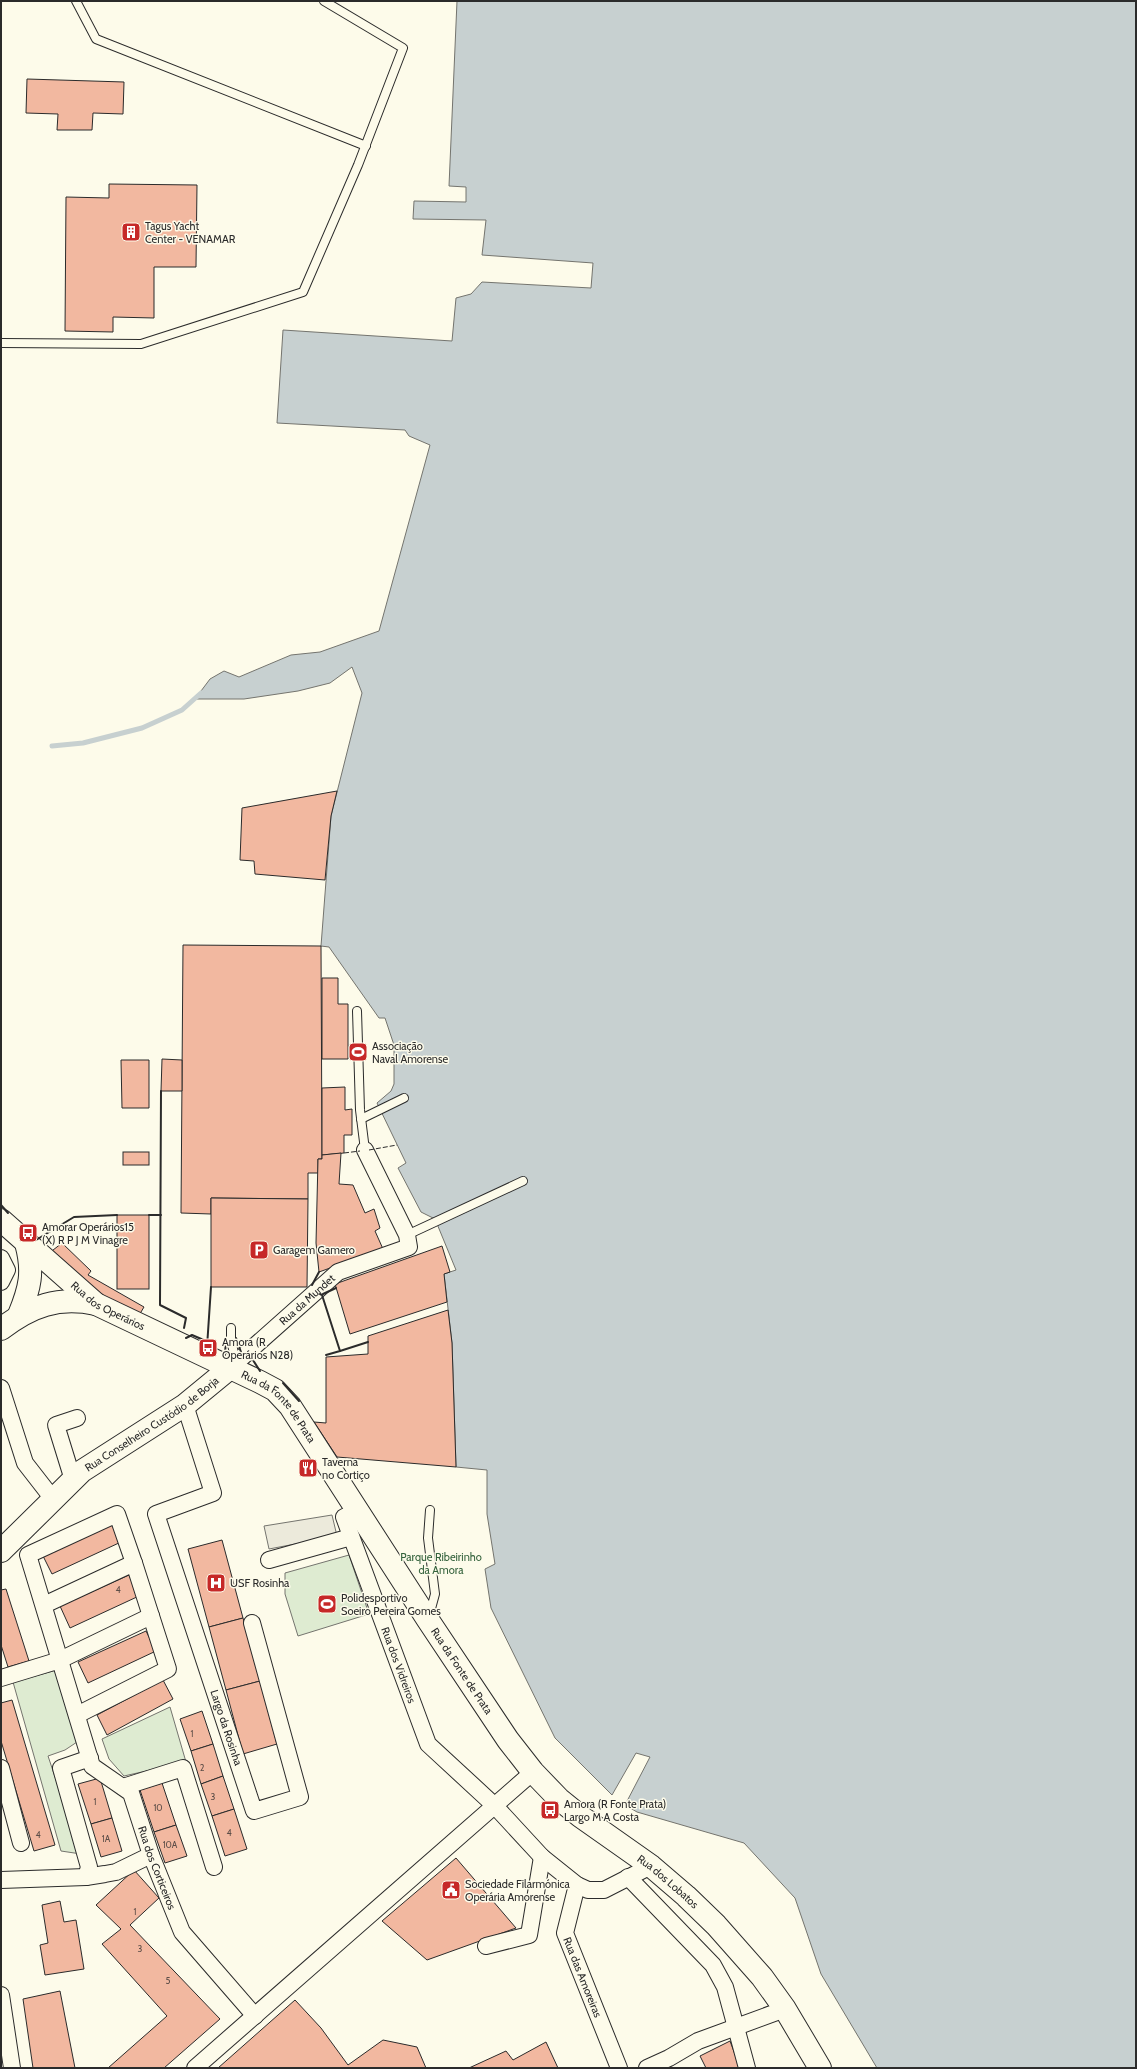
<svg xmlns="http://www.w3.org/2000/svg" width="1137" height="2069" font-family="Cabin,sans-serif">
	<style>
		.green { fill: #deebd1; stroke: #74746e }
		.parking { fill: #eceadb; stroke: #74746e }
		.water { fill: #c7d0d0; stroke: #74746e }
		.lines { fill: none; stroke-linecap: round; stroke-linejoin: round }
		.stream { stroke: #c7d0d0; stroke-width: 5 }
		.building { fill: #f2b8a0; stroke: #2b2b2b }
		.lane-casing { stroke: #2b2b2b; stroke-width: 10 }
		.street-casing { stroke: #2b2b2b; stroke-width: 18 }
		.secondary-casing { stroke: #2b2b2b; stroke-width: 24 }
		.lane { stroke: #fdfbea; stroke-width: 8 }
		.street { stroke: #fdfbea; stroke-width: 16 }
		.secondary { stroke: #fdfbea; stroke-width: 22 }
		.fence { stroke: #2b2b2b; stroke-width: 1; stroke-dasharray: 5 2; stroke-linecap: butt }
		.wall { stroke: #2b2b2b; stroke-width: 2 }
		.labels { text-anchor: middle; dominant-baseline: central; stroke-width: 3; stroke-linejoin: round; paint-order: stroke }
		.number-label { font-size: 9px; fill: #5d4e48 }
		.poi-label { font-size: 11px; fill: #2b2b2b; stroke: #fdfbea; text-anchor: start }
		.street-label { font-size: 11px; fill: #2b2b2b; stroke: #fdfbea }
		.park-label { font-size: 11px; fill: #34623c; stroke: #fdfbea }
	</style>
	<rect width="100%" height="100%" fill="#fdfbea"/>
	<g class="green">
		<polygon points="349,1555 369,1614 298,1636 285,1594 285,1573"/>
		<polygon points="57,1670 77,1742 65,1750 48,1756 81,1854 61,1851 13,1682"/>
		<polygon points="170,1707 186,1762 124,1776 109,1759 102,1739"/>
	</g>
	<polygon class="parking" points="332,1515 337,1536 269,1549 264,1526"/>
	<polygon class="water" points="457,1 1136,1 1136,2068 877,2068 821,1974 795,1898 744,1843 637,1812 625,1805 650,1757 636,1753 612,1795 555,1738 491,1608 485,1569 495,1564 487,1514 487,1470 456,1467 452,1343 444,1274 456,1270 435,1219 421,1212 398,1168 406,1163 377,1103 391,1091 394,1084 394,1045 385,1018 379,1018 329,947 321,946 331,816 362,693 352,667 330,683 298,691 244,699 195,699 210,679 224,671 239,677 291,655 320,652 379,631 430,445 409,436 405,430 277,423 283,330 452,341 456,298 471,294 482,282 591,288 593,263 482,255 486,220 413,219 414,201 466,202 466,187 449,186"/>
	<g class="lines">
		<polyline class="stream" points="52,746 83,743 142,728 182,710 201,693"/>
	</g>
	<g class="building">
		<polygon points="27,79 124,82 123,114 93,113 92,130 57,130 58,114 26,113"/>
		<polygon points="109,184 197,185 196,267 154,267 154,318 113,317 113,332 65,331 66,197 109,198"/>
		<polygon points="337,791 331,816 325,880 255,874 254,861 240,860 242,808"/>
		<polygon points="183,945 321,946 322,1155 322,1159 318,1159 318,1173 308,1173 308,1199 211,1198 211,1214 181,1213"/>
		<polygon points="322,978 338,978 338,1004 348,1004 348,1059 322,1059"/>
		<polygon points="162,1059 182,1060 182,1091 161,1091"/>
		<polygon points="121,1060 149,1060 149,1108 122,1108"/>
		<polygon points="345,1087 345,1110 352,1109 352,1135 344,1135 344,1153 322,1155 322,1088"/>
		<rect x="123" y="1152" width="26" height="13"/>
		<polygon points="341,1153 339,1184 353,1185 365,1213 374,1209 380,1228 375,1231 383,1249 319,1272 316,1243 318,1159 322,1159 322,1155"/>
		<polygon points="211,1198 308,1199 307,1287 211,1287"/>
		<rect x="117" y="1215" width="32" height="74"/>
		<polygon points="62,1243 91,1271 88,1275 144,1307 138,1317 87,1289 48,1254"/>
		<polygon points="442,1246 450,1272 444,1274 447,1302 350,1334 335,1284"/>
		<polygon points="448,1310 452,1343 456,1467 337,1457 314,1422 326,1423 326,1357 368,1354 368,1336"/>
		<polygon points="111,1521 121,1542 52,1574 42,1554"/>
		<polygon points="222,1540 243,1618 209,1627 188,1549"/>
		<polygon points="129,1575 139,1596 70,1628 60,1606"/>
		<polygon points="6,1589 29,1661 8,1667 1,1645 1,1590"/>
		<polygon points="243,1618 260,1681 226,1690 209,1627"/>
		<polygon points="146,1631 156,1651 88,1683 78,1662"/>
		<polygon points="163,1680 173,1699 107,1735 97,1715"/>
		<polygon points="260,1681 277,1744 243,1754 226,1690"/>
		<polygon points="12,1700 55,1845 34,1851 1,1741 1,1703"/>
		<polygon points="202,1711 213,1744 191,1751 180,1719"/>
		<polygon points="213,1744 223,1776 201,1784 191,1751"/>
		<polygon points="223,1776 234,1809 212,1816 201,1784"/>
		<polygon points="100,1778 112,1818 91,1824 78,1784"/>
		<polygon points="162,1783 176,1825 154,1832 140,1790"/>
		<polygon points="234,1809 247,1849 225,1856 212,1816"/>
		<polygon points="112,1818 122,1851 101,1857 91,1824"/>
		<polygon points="176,1825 187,1856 165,1863 154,1832"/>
		<polygon points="456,1858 516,1928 427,1960 382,1921"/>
		<polygon points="134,1870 159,1898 130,1925 220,2019 164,2068 108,2068 167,2016 102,1944 121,1929 96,1905"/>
		<polygon points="60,1901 64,1922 76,1920 84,1969 45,1975 40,1945 48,1943 42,1905"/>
		<polygon points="60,1991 75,2068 33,2068 23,1999"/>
		<polygon points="295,2000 321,2028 348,2065 383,2040 417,2047 426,2068 218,2068"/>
		<polygon points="730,2041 740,2068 706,2068 700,2056"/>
		<polygon points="546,2042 558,2068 469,2068 506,2051 513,2060"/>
	</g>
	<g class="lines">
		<g class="lane-casing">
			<g id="lane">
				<polyline points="76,1 96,39 366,146"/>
				<polyline points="1,343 141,344 303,292 358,165 403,48 324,1"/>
				<polyline points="357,1011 360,1110 365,1150"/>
				<polyline points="361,1119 404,1098"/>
				<polyline points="407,1235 523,1181"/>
				<polyline points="231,1328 231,1340 236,1362"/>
				<polyline points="429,1616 435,1594 428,1538 430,1510"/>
			</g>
		</g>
		<g class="street-casing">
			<g id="street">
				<polyline points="1,1258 7,1270 1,1282"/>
				<path id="s1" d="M230 1368 338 1272 409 1247 407 1235 365 1150"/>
				<polyline points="1,1388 25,1463 53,1499"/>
				<path id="s2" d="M185 1405 213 1493 156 1514 254 1811 300 1797 252 1623"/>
				<polyline points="73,1480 56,1425 77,1418"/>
				<path id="s3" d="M359 1511 344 1517 428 1744 494 1805 542 1857 577 1885 588 1890H604L651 1866"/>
				<polyline points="269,1560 351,1537"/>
				<path id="s4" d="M134 1563 117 1514 28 1555 92 1766 131 1793 151 1855 182 1932 255 2016"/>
				<polyline points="44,1605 134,1563 168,1669 77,1715"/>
				<polyline points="1,1678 60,1660 151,1616"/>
				<polyline points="1,1768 21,1843"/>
				<polyline points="123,1787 183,1768 214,1867"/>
				<polyline points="86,1877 89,1867 61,1768 90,1758"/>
				<polyline points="628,1877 713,1965 725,1987 747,2068"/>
				<polyline points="1,1880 86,1877 105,1874 116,1872 151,1855"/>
				<path id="s5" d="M577 1885 565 1933 619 2068"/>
				<polyline points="486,1946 529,1935 542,1857"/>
				<polyline points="1,1995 12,2068"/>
				<polyline points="195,2068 533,1772"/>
				<polyline points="647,2068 669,2058 698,2041 785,2009"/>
			</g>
		</g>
		<g class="secondary-casing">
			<g id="secondary">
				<path id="s6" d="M1 1220 96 1304 260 1382 275 1390 290 1406 428 1620 508 1740 533 1772 559 1799 580 1816 651 1866 686 1896 716 1925 762 1977 785 2009 820 2068"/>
				<path d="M19 1315C30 1288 34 1272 26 1243"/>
				<path d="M1 1329C31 1306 58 1296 96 1304"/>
				<path id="s7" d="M1 1551 82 1471 185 1405 230 1368"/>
			</g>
		</g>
		<use href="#lane" class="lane"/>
		<use href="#street" class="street"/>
		<use href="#secondary" class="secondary"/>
		<g class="fence">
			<polyline points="369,1150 397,1145"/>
			<polyline points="344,1153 360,1151"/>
		</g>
		<g class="wall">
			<polyline points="161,1091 160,1305 186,1318 184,1328"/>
			<polyline points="1,1205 8,1213"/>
			<polyline points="149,1215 161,1215"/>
			<polyline points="36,1240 74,1217 117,1215"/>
			<polyline points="312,1285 319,1272"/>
			<polyline points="320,1294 322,1295 340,1351 326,1355"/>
			<polyline points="323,1294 336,1288"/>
			<polyline points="186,1338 192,1335 206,1341 206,1343"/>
			<polyline points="236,1338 241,1352"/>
			<polyline points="207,1347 211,1287"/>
			<polyline points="340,1351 368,1342"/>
			<polyline points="225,1355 226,1338"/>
			<polyline points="251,1357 260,1371"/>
			<polyline points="283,1383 299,1401"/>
		</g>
	</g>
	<defs>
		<g id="building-square" transform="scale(1)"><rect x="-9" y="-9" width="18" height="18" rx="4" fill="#c62828" stroke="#fdfbea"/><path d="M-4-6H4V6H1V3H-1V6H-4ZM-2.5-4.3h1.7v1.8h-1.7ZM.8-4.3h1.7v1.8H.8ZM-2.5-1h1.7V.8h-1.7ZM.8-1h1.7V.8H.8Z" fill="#fff"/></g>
		<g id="stadium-square" transform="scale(1)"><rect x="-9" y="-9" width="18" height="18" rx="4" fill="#c62828" stroke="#fdfbea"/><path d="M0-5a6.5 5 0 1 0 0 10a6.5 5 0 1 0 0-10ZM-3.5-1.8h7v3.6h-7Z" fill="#fff"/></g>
		<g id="bus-square" transform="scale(1)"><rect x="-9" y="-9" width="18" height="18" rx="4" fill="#c62828" stroke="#fdfbea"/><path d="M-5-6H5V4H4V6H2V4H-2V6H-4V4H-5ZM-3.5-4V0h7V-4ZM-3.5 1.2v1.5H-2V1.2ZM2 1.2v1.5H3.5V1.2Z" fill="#fff"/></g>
		<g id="parking-square" transform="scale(1)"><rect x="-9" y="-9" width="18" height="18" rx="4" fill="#c62828" stroke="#fdfbea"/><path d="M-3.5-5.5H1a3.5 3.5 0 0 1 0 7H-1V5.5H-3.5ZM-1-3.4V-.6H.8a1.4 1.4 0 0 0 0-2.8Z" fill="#fff"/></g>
		<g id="restaurant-square" transform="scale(1)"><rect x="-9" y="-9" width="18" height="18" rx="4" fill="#c62828" stroke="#fdfbea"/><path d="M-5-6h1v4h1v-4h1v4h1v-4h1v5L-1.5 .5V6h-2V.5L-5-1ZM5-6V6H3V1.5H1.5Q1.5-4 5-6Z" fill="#fff"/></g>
		<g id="hospital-square" transform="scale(1)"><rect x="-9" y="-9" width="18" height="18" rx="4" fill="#c62828" stroke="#fdfbea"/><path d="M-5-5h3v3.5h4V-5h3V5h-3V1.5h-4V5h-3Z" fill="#fff"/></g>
		<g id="civic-square" transform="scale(1)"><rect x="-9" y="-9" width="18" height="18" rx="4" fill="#c62828" stroke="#fdfbea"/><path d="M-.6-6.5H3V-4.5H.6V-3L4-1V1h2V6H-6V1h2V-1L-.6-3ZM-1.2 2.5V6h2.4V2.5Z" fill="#fff"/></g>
	</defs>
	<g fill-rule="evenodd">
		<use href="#building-square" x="131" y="232"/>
		<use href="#stadium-square" x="358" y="1052"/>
		<use href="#bus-square" x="28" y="1233"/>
		<use href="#parking-square" x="259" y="1250"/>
		<use href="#bus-square" x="208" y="1348"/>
		<use href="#restaurant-square" x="308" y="1468"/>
		<use href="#hospital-square" x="216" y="1583"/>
		<use href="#stadium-square" x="327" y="1604"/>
		<use href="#bus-square" x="550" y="1810"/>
		<use href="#civic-square" x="451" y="1890"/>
	</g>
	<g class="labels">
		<g class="number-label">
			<text x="118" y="1589">4</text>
			<text x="192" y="1733">1</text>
			<text x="202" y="1767">2</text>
			<text x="213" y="1796">3</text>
			<text x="95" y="1801">1</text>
			<text x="158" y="1807">10</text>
			<text x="229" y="1832">4</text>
			<text x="38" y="1834">4</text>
			<text x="106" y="1838">1A</text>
			<text x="170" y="1844">10A</text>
			<text x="135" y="1911">1</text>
			<text x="140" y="1948">3</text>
			<text x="168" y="1980">5</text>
		</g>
		<g class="poi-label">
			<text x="145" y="226">Tagus Yacht<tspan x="145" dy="13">Center - VENAMAR</tspan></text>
			<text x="372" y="1046">Associação<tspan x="372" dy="13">Naval Amorense</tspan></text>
			<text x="42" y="1227">Amorar Operários15<tspan x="42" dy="13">(X) R P J M Vinagre</tspan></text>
			<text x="273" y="1250">Garagem Gamero</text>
			<text x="222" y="1342">Amora (R<tspan x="222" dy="13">Operários N28)</tspan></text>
			<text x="322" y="1462">Taverna<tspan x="322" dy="13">no Cortiço</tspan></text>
			<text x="230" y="1583">USF Rosinha</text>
			<text x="341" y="1598">Polidesportivo<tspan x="341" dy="13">Soeiro Pereira Gomes</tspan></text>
			<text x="564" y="1804">Amora (R Fonte Prata)<tspan x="564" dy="13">Largo M A Costa</tspan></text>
			<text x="465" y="1884">Sociedade Filarmónica<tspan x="465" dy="13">Operária Amorense</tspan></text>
		</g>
		<g class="street-label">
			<text stroke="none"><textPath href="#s1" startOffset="103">Rua da Mundet</textPath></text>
			<text stroke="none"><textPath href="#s6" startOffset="138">Rua dos Operários</textPath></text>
			<text stroke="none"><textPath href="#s6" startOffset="339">Rua da Fonte de Prata</textPath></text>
			<text stroke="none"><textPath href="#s7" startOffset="198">Rua Conselheiro Custódio de Borja</textPath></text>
			<text stroke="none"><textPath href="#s3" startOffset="174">Rua dos Vidreiros</textPath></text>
			<text stroke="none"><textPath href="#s6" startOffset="663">Rua da Fonte de Prata</textPath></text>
			<text stroke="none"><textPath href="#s2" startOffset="378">Largo da Rosinha</textPath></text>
			<text stroke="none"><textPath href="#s4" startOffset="497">Rua dos Corticeiros</textPath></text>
			<text stroke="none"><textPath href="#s6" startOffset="961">Rua dos Lobatos</textPath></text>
			<text stroke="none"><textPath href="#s5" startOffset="97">Rua das Amoreiras</textPath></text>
		</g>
		<g class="park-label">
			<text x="441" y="1557">Parque Ribeirinho<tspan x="441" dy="13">da Amora</tspan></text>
		</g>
	</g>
	<rect width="1137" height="2069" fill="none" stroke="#2b2b2b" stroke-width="4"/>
</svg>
